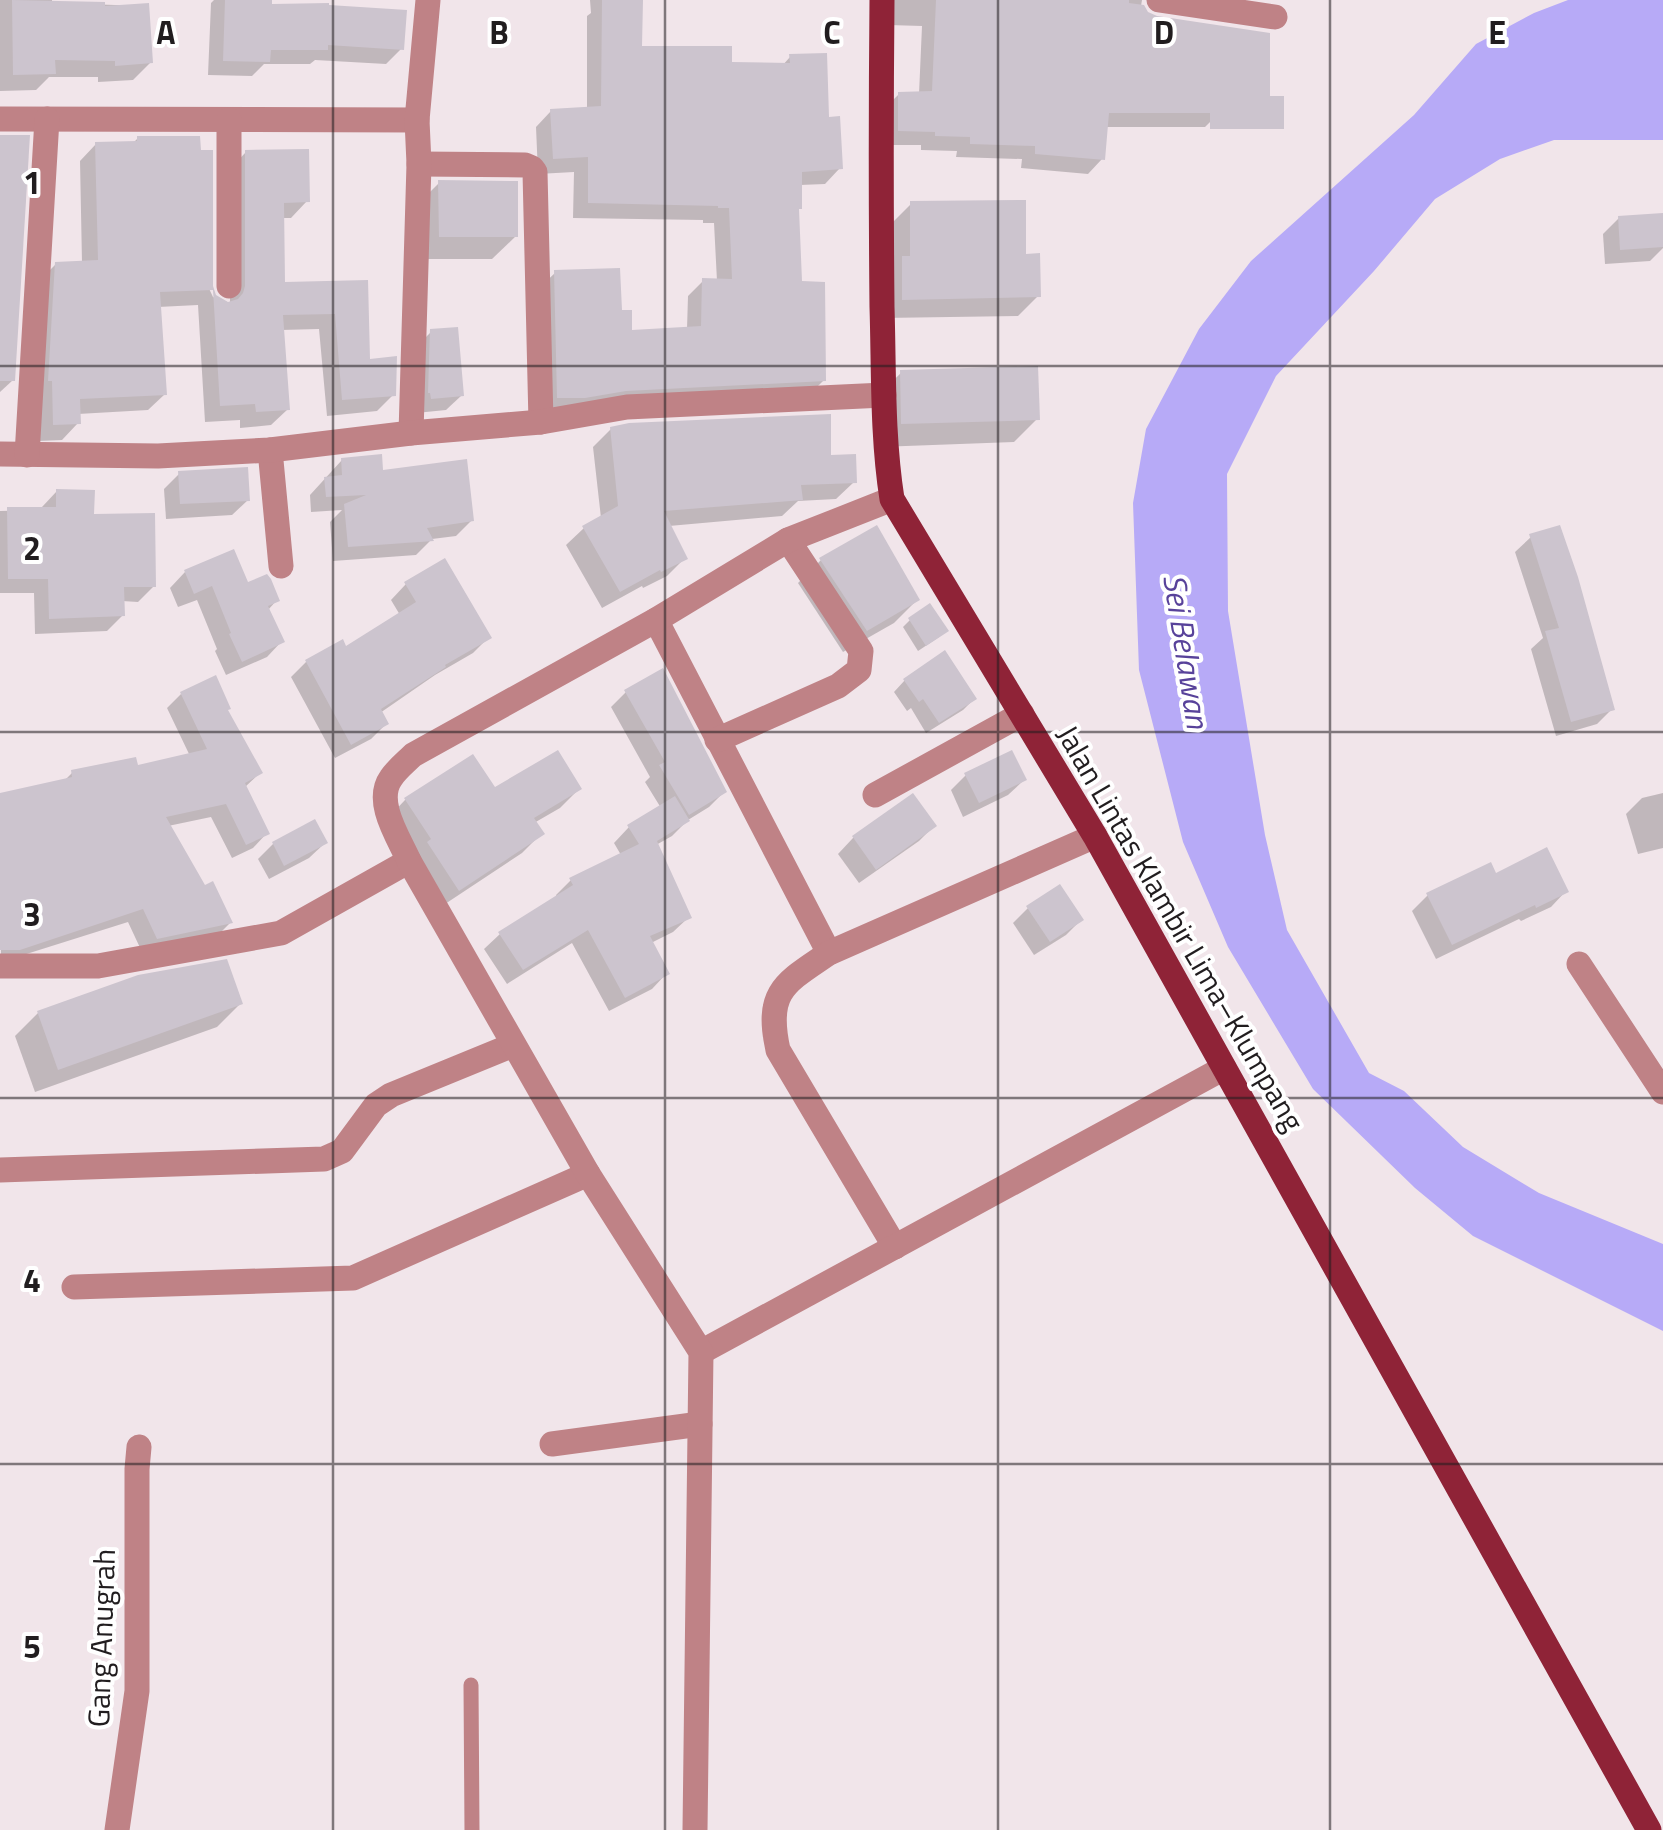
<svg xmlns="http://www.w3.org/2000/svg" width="1663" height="1830" font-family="'Titillium Web',sans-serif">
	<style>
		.water { fill: #b7aaf7 }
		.shadow { fill: #0003 }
		.building { fill: #ccc4ce }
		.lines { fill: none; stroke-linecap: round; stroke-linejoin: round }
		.lane { stroke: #bf8286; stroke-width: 15 }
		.street { stroke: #bf8286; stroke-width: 25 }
		.primary { stroke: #8f2337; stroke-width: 25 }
		.grid { fill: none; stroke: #211d1f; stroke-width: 2.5; stroke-opacity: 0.55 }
		.labels { text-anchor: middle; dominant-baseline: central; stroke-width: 8; stroke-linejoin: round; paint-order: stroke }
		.street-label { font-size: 30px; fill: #211d1f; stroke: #fff }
		.water-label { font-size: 32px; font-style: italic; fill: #58429a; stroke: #fff }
		.grid-label { font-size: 32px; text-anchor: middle; font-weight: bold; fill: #211d1f; stroke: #fff; stroke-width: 8; stroke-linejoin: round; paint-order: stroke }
	</style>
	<rect width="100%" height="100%" fill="#f1e5ea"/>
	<polygon class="water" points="1568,0 1663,0 1663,140 1554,140 1500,159 1435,199 1374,271 1276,376 1227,474 1228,611 1265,835 1287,930 1369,1073 1404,1091 1463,1147 1539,1193 1663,1244 1663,1331 1473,1236 1415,1188 1313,1089 1228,947 1183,842 1139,670 1133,503 1146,429 1199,329 1251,261 1414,115 1476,44 1534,13"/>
	<g class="shadow">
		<polygon points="0,0 52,0 52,3 147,6 151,62 133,80 98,82 98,77 49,77 36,90 0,91"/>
		<polygon points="214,0 270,0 270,6 401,49 386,64 315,60 310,64 264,64 252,76 208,75 211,3"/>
		<polygon points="590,0 640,0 640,48 730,64 782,66 790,57 827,119 840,168 825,184 800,185 797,210 800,283 824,380 808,396 542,413 539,288 555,273 619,313 630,333 687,329 688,296 703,281 717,281 714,223 703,223 703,220 573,218 574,172 538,174 536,127 551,111 587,109 587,16 591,13"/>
		<polygon points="889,0 1142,0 1141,6 1220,112 1205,127 1105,127 1102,159 1088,174 1021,168 1022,159 956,157 957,151 921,150 921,145 884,145 884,109 899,94 919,94 922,26 888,25"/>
		<polygon points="0,138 13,380 0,392"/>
		<polygon points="138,138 213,297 230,306 230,169 246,152 307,201 291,218 282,218 283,284 366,282 367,361 393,395 377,411 327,416 319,329 281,330 288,409 271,425 240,428 240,420 205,422 198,305 158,307 165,394 148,410 78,414 78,423 62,440 38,441 39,281 56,264 82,263 80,161 96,144 132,144"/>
		<polygon points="439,183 516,236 492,259 416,259 416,206"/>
		<polygon points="911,204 1024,256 1038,296 1018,316 883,318 891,224"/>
		<polygon points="1663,215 1663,248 1650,261 1605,264 1603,234 1619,218"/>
		<polygon points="431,332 462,395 446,410 416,413 416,347"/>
		<polygon points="901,373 1037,419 1014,442 879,447 877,396"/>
		<polygon points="611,429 829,458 854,482 836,499 798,501 782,516 669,526 685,558 667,576 643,588 642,586 602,608 566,545 584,528 601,518 593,447"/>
		<polygon points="342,460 380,473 472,520 456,536 432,539 416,555 333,561 330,522 342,510 311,512 310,495"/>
		<polygon points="179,474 248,500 232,515 166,519 164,489"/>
		<polygon points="57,491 92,516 154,586 138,602 122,601 123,615 107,631 35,634 34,593 0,593 0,511 42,510 42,507"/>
		<polygon points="1531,537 1612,709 1597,724 1556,736 1531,649 1543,638 1515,552"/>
		<polygon points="821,560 917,600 894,623 843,652 798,583"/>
		<polygon points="185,572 247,585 277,600 268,610 282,641 267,657 226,675 215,651 217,649 197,600 178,607 170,588"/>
		<polygon points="406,584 489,637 473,653 435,675 380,713 386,724 371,739 335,758 291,677 306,662 345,649 400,615 391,600"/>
		<polygon points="910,620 939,637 918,651 903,627"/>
		<polygon points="905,680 974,699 963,710 926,733 911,708 907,711 894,692"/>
		<polygon points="626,692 724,792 709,807 688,820 672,836 656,845 689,917 673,932 651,943 667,973 652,989 609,1011 572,943 507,984 484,949 500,934 557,898 556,895 571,880 621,855 614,843 629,827 661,808 645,782 650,777 611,707"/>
		<polygon points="181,694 226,710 260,773 245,787 267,833 253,848 232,858 211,817 168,826 204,888 230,923 216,937 142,952 128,922 1,962 0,795 64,781 72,773 136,768 190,756 167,708"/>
		<polygon points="472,757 494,790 579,789 560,808 534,823 541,834 522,853 439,908 386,820 405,800"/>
		<polygon points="966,775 1024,780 1008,795 963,817 951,790"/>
		<polygon points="1663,793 1663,848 1638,854 1626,814 1642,798"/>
		<polygon points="913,796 934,826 919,841 859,883 838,854 853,838"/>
		<polygon points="325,843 309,858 269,879 258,859 273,844"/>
		<polygon points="1495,876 1566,891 1551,907 1521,921 1519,919 1436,959 1412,911 1428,895"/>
		<polygon points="1028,908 1081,920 1066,935 1034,955 1013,923"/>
		<polygon points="240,1004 217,1027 35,1092 15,1036 38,1013"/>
	</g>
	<g class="building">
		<polygon points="12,0 105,2 105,6 149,3 153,63 115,66 115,61 55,60 56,74 13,75"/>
		<polygon points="225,0 272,0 272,4 329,3 329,5 407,10 404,50 328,45 328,50 271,50 270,62 223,61"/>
		<polygon points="602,0 643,0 642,46 732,46 732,62 790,63 789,54 827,53 829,117 840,116 843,169 802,172 802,209 799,209 802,281 825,282 826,381 626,391 585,398 557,398 554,270 620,268 622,310 632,310 632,330 701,326 702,278 732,279 729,208 718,208 718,206 588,203 588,157 553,159 550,109 601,106"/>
		<polygon points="936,0 1129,0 1129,3 1144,5 1148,12 1157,16 1270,33 1270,96 1284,96 1284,129 1210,129 1210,113 1109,113 1105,160 1035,154 1035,146 970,144 970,137 935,136 935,132 898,131 898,92 932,91"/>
		<polygon points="0,135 30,135 15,381 0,381"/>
		<polygon points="137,136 200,136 201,150 213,150 213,286 216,295 228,302 238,299 243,293 245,286 245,150 309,149 310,202 284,203 285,282 368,280 370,359 397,356 396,396 342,400 335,314 283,315 290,410 256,412 255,404 220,406 213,290 160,292 167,395 80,399 81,424 53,425 52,381 48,381 55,262 98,260 95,142 137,141"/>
		<polygon points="438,180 518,181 518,237 439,237"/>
		<polygon points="1026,200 1026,254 1040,253 1041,297 902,300 902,256 910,256 910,201"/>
		<polygon points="1663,213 1663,247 1620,250 1618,216"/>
		<polygon points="458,327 464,396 431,399 430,393 428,393 430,329"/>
		<polygon points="1038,366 1040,420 901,424 900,370"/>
		<polygon points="831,414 831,455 856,454 857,483 801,485 803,500 664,511 688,559 661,572 660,570 620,592 582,526 618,506 610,427 629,423"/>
		<polygon points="382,454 383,470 467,459 474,521 427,528 434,541 348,547 344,504 366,495 326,497 324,477 342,475 341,458"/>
		<polygon points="248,467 250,501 180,504 178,471"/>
		<polygon points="56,489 95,490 94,514 155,513 156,587 124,587 125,616 49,619 48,579 8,579 7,507 56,507"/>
		<polygon points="877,525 920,600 867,631 819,558"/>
		<polygon points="1560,525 1578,577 1615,710 1571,722 1545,631 1559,628 1529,534"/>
		<polygon points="234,549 248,582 267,574 271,579 280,601 268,606 285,642 242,662 229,634 231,633 212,586 194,594 184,570"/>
		<polygon points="445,558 492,638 445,665 446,667 381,709 389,724 351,745 305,660 343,639 346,646 416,602 404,582"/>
		<polygon points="930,603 949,631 926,646 908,618"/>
		<polygon points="945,650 977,699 939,723 923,699 919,702 903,679"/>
		<polygon points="663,668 727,792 689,815 659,765 665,762 624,690"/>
		<polygon points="216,675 231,709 228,710 263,773 245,783 270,834 246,845 226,804 166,817 205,885 213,881 233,923 157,939 143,909 20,950 0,950 0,793 72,777 71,770 136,757 138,765 207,749 180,692"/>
		<polygon points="558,750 582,789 534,818 545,834 459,891 427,842 431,839 404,798 473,754 495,787"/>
		<polygon points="1012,750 1027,780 979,803 964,773"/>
		<polygon points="913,793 937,826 876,870 852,836"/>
		<polygon points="675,796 690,821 657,841 692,918 650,936 670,974 625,998 588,930 523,970 498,932 573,885 569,878 639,844 627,825"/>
		<polygon points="315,819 328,843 284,866 272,842"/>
		<polygon points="1547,847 1569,892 1536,908 1535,905 1452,945 1426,893 1491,862 1496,873"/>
		<polygon points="1060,884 1084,920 1050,942 1026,906"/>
		<polygon points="227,959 243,1004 58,1070 37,1011 138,975"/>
	</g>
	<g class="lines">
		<polyline class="lane" points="471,1685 472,1830"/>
		<g class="street">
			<polyline points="1159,0 1275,17"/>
			<polyline points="0,119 417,120"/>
			<polyline points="419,164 525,165 532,168 535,172 541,422"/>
			<polyline points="229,286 229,120"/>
			<polyline points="411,433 419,164 417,120 428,0"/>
			<polyline points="270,450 281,566"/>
			<polyline points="0,454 158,456 270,450 411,433 541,422 627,407 884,395"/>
			<polyline points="27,455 47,119"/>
			<polyline points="656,620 829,953"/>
			<polyline points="717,740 838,686 859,670 861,651 788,540"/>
			<polyline points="875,795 1022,714"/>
			<polyline points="1579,964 1663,1092"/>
			<polyline points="0,966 98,966 281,933 409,861"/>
			<polyline points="0,1170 324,1159 342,1151 376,1105 391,1095 513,1045"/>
			<path d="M895 1247 778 1050C765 991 785 983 829 953L1095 836"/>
			<polyline points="74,1287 353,1278 588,1174"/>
			<polyline points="701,1352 1224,1068"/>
			<polyline points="552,1444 700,1424"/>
			<polyline points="117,1830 137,1691 137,1469 139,1447"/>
			<path d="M695 1830 701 1352 588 1174 409 861C399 838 374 802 391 778 397 769 406 762 413 755L656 620 788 540 892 499"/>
		</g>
		<path class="primary" d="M882 0C881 102 881 205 882 307 884 371 882 435 892 499L1095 836 1649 1830"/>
	</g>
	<path class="grid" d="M333 0V1830M665 0V1830M998 0V1830M1330 0V1830M0 366H1663M0 732H1663M0 1098H1663M0 1464H1663"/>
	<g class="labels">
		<g class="street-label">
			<text transform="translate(1181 928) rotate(60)">Jalan Lintas Klambir Lima–Klumpang</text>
			<text transform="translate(101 1638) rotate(-88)">Gang Anugrah</text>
		</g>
		<g class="water-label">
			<text transform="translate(1187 651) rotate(81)">Sei Belawan</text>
		</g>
	</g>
	<g class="grid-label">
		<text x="166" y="44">A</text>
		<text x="499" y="44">B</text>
		<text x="832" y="44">C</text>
		<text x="1164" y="44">D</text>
		<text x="1497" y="44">E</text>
		<text x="32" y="194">1</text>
		<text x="32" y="560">2</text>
		<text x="32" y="926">3</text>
		<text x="32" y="1292">4</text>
		<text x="32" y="1658">5</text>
	</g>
</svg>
